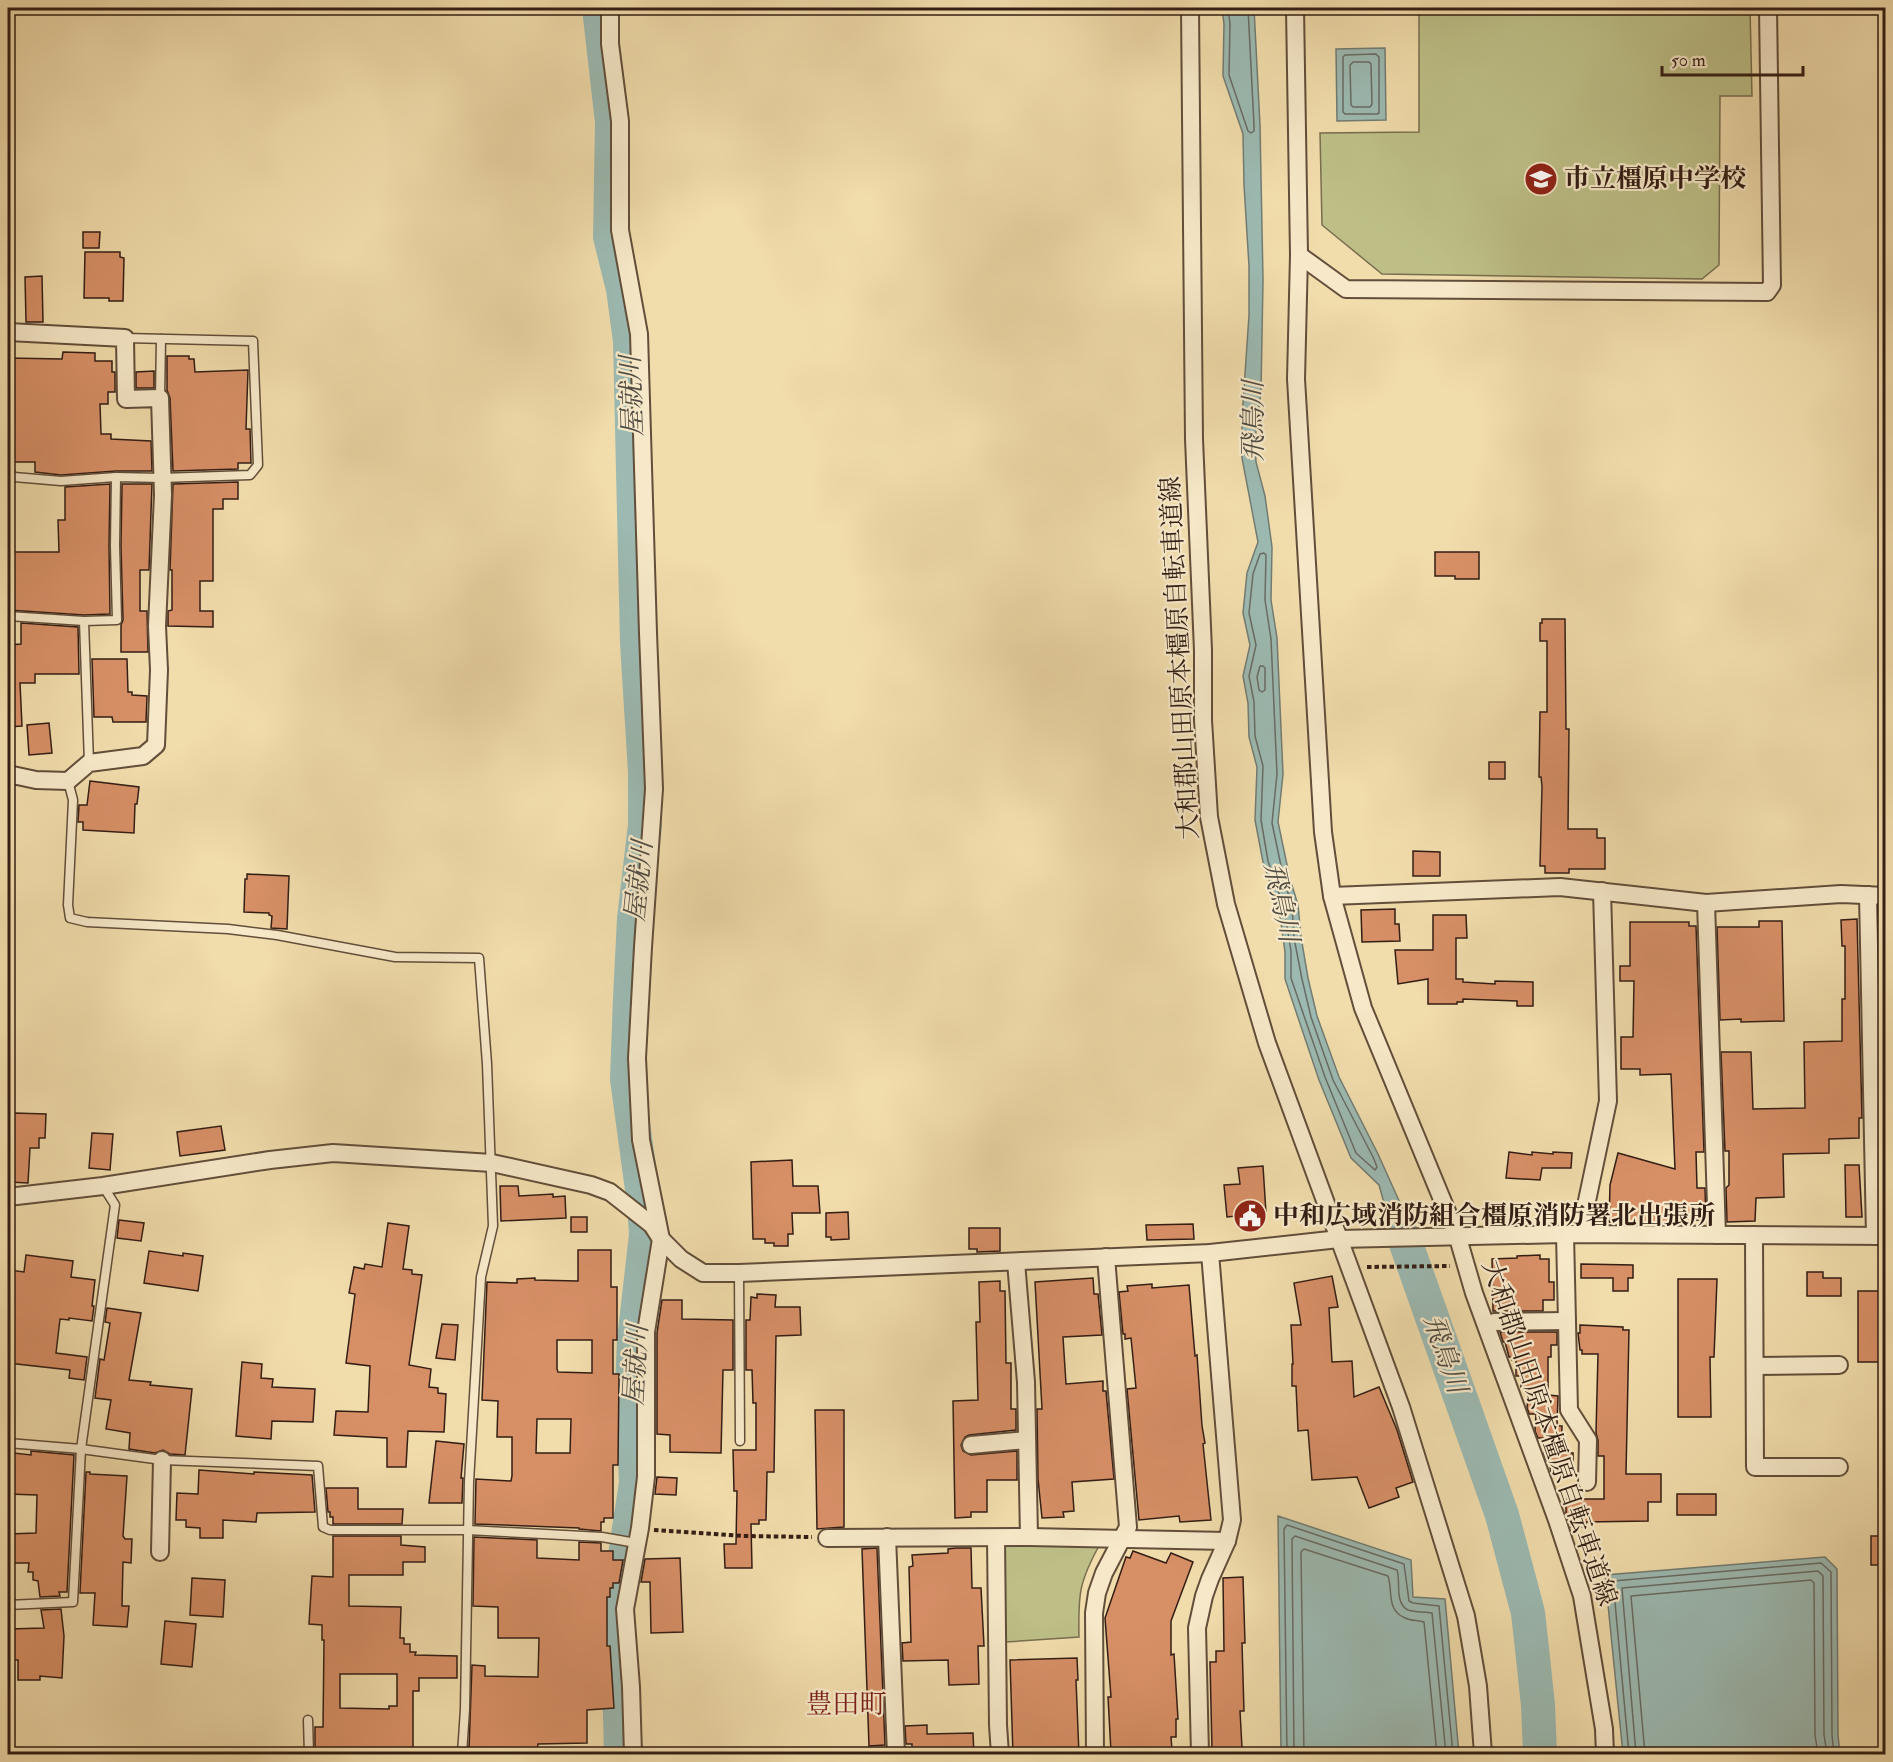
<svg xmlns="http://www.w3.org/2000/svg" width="1893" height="1762" font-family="'IM FELL Double Pica','Noto Serif JP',serif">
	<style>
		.green { fill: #bdbf87; stroke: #786e4e; stroke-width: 1.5 }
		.water { fill: #9cbab2; stroke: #727c73; stroke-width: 1.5 }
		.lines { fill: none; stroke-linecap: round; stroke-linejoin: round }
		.shore { stroke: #686c64; stroke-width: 1.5 }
		.river { stroke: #9cbab2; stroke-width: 34 }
		.building { fill: #d78f66; stroke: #331e15; stroke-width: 1.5; fill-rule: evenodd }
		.lane-casing { stroke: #624e3a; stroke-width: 11 }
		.street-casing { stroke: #624e3a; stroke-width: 20 }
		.path { stroke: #331e15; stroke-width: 4; stroke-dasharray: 4.5 3; stroke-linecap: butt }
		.lane { stroke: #f6e8c8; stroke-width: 8 }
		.street { stroke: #f6e8c8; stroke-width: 16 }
		.labels { text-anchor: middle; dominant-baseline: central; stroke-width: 4.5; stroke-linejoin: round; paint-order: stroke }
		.poi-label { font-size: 26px; font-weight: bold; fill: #331e15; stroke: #f6e8c8; text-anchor: start }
		.street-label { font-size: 26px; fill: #331e15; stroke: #f6e8c8 }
		.water-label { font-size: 27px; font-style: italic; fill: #524d44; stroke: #f6e8c8 }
		.neighbourhood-label { font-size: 27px; fill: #7a1f14; stroke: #f6e8c8 }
	</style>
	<rect width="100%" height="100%" fill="#f1dcab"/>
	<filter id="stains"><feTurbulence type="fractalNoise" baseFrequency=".00333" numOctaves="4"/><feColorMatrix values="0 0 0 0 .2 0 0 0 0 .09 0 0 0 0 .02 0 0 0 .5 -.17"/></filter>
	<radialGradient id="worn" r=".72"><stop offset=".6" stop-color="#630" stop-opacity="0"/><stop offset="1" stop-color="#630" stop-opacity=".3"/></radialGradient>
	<g class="green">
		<polygon points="1419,8 1750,8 1752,96 1720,96 1719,265 1702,279 1382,274 1322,225 1320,133 1419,132"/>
		<path d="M1002 1543 1100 1544C1079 1582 1078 1594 1079 1637L1006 1642Z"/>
	</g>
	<g class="water">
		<polygon points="1222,8 1254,8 1260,125 1263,280 1261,391 1255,439 1256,462 1265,496 1272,547 1271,600 1277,638 1283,774 1278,822 1290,879 1298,905 1301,937 1308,978 1317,1016 1339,1077 1378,1154 1410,1225 1425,1271 1413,1292 1410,1273 1390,1224 1379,1185 1351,1158 1319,1080 1285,979 1285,952 1279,909 1263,862 1255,820 1257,767 1249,737 1248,703 1243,676 1250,645 1243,613 1247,573 1258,542 1242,458 1242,418 1249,315 1249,266 1244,185 1243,134 1223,76 1224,24"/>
		<polygon points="1385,48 1386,120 1337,121 1336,49"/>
		<polygon points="1278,1516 1411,1560 1413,1597 1445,1599 1459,1754 1281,1754"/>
		<polygon points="1825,1557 1837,1569 1838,1735 1840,1754 1623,1754 1605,1575"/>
	</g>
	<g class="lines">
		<g class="shore">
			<polyline points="1228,8 1230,24 1229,75 1248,131 1251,133 1254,131 1254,125 1248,8"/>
			<polygon points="1376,54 1379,57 1379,113 1377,114 1345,114 1343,112 1343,57 1345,55"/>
			<polygon points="1353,62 1369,62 1371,64 1372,104 1370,107 1353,107 1351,105 1350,65"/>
			<polygon points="1264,553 1266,555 1265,600 1271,639 1277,774 1272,823 1284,880 1292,906 1294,938 1302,979 1311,1017 1333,1080 1373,1157 1377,1167 1375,1170 1356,1153 1325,1077 1291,978 1291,951 1284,908 1268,861 1261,820 1263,766 1255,736 1254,702 1249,676 1256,645 1249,613 1253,574 1260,554"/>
			<polygon points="1260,666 1263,666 1265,668 1265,690 1262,692 1259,690 1257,677"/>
			<polyline points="1287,1754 1284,1529 1287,1525 1404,1564 1409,1601 1413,1603 1439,1606 1453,1754"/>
			<path d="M1294 1754 1292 1539 1295 1536 1397 1570C1401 1581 1394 1603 1408 1610 1416 1613 1425 1611 1432 1613L1446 1754"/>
			<path d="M1304 1754 1301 1552 1304 1549 1388 1576C1393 1591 1386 1610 1405 1618 1411 1621 1418 1620 1424 1622L1437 1754"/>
			<polyline points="1629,1754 1613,1581 1821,1563 1831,1572 1832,1735 1834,1754"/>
			<polyline points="1636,1754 1622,1588 1818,1571 1823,1576 1824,1735 1827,1754"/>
			<polyline points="1645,1754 1631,1596 1811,1580 1814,1583 1815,1735 1818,1754"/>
		</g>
		<g class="river">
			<polyline points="599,8 612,122 610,237 623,289 630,341 637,643 645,772 645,825 634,919 630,998 627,1079 644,1204 646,1235 634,1340 632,1385 636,1483 617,1607 621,1754"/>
			<polyline points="1404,1238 1502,1515 1522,1590 1528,1613 1533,1658 1538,1705 1540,1754"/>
		</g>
	</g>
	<g class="building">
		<polygon points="83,232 100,232 99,248 83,248"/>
		<polygon points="85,252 120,252 120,257 124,258 123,301 109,301 109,298 84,298"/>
		<polygon points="42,276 43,322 26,322 25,277"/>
		<polygon points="63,352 95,353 95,361 112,361 112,372 115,372 115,392 108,392 108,404 100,404 101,434 111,434 111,439 151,441 152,471 116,471 61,475 35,472 35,462 10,462 10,446 8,446 8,358 62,359"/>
		<polygon points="167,356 189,356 189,359 194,359 195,372 248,370 246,429 250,429 251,463 238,463 238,469 173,471 170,398 167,390"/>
		<polygon points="154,371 154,388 136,388 136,372"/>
		<polygon points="238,482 238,499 223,499 223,509 213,509 213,581 200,581 200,611 213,611 213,627 168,626 168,611 172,610 172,570 170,570 173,484"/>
		<polygon points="110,484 109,546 110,614 84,615 8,610 8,576 14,576 14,552 59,552 58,520 65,520 65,487"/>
		<polygon points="122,484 152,484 149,570 140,570 140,611 147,611 148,652 121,652 121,625 123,620 121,546"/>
		<polygon points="1435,552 1479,552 1479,579 1455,579 1455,576 1435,576"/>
		<polygon points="1542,619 1565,619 1566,729 1569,729 1568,829 1597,829 1597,838 1605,838 1605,869 1569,869 1569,873 1545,873 1545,866 1540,866 1542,786 1541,777 1539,777 1540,712 1547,712 1547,641 1540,641 1540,623 1542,623"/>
		<polygon points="21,623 78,627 79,674 35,674 35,683 20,683 22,726 8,727 8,645 21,644"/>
		<polygon points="92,659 127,659 128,692 132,692 132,695 147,696 146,722 113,722 112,717 94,717"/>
		<polygon points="49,723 52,753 29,755 27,725"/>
		<rect x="1489" y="762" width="16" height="17"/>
		<polygon points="90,781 139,787 137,804 135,804 134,833 83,830 83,822 78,822 79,805 87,805"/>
		<polygon points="1413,851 1440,852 1440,876 1413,876"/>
		<polygon points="247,874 289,876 287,929 271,928 272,916 269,915 269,913 244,912 245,879 247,879"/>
		<polygon points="1395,909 1395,924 1399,924 1400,941 1362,942 1361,910"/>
		<polygon points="1433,915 1466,915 1467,938 1456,938 1456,979 1463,979 1463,982 1495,984 1495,981 1533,982 1533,1006 1517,1006 1517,1001 1463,999 1463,1002 1457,1002 1457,1004 1428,1004 1428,979 1398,984 1395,950 1433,950"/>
		<polygon points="1857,919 1862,1118 1859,1118 1859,1138 1829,1139 1829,1153 1783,1154 1784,1197 1756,1198 1755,1221 1727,1222 1726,1188 1729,1185 1729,1151 1725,1151 1721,1052 1751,1052 1753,1109 1805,1108 1804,1042 1842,1041 1842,999 1845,999 1845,946 1842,946 1841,920"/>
		<polygon points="1759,921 1782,921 1784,1021 1741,1022 1741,1019 1720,1020 1717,927 1759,927"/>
		<polygon points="1879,921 1886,921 1886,1118 1883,1118"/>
		<polygon points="1630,922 1689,922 1689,926 1696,926 1704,1152 1696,1152 1697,1188 1705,1188 1706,1220 1691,1220 1692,1224 1609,1222 1610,1185 1618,1153 1675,1169 1671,1074 1640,1075 1640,1069 1621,1069 1621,1037 1633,1037 1634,981 1620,981 1620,966 1630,966"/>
		<polygon points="14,1113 46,1114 45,1138 39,1138 39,1148 30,1148 28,1183 8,1182 8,1162 13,1162"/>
		<polygon points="221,1126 225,1150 180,1156 177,1132"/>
		<polygon points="92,1133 113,1134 110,1170 89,1168"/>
		<polygon points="1509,1152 1532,1155 1532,1152 1553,1154 1553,1152 1572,1153 1571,1168 1542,1168 1540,1180 1506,1178"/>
		<polygon points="792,1160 793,1186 818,1186 820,1213 792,1213 793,1234 788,1234 788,1246 774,1246 774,1243 765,1243 765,1239 753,1239 751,1162"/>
		<polygon points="1845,1165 1859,1165 1862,1217 1846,1217"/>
		<polygon points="1263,1166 1266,1213 1227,1217 1224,1185 1240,1184 1238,1168"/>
		<polygon points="500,1186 518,1186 519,1196 553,1194 553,1197 565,1196 566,1218 501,1221"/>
		<polygon points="848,1212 849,1239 831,1240 831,1237 826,1237 826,1213"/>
		<rect x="571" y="1217" width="16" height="15"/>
		<polygon points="119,1220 144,1223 141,1241 117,1238"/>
		<polygon points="388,1223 409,1226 403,1269 412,1270 412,1274 422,1275 409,1365 431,1369 429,1387 438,1388 438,1393 446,1394 444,1432 408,1431 406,1467 387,1467 387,1438 334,1435 336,1411 368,1412 370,1366 346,1363 355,1294 349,1293 354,1267 364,1269 365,1264 382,1267"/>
		<polygon points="1193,1224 1194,1239 1147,1240 1146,1225"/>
		<polygon points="969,1228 1000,1228 1000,1251 977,1252 977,1249 969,1249"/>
		<path d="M578 1250H611V1287H617V1340H613V1374H619L618 1465H613V1518H604V1522H601V1531L579 1529V1528L475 1524 476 1479 511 1481 512 1476V1437H497L498 1401 482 1400 487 1282 517 1283V1279L535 1278V1280L578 1281ZM557 1340H592V1373L558 1372 557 1369ZM537 1419H571L570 1453H536Z"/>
		<polygon points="149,1251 183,1256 183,1253 203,1256 198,1291 144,1283"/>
		<polygon points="26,1255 73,1261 71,1277 95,1280 92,1306 94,1306 92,1321 69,1318 69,1320 60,1319 56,1353 87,1357 84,1380 69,1378 70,1370 8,1363 8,1286 9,1270 24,1272"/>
		<polygon points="1540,1255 1540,1259 1549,1259 1549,1282 1554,1282 1554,1300 1543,1300 1543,1311 1493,1311 1492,1259 1517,1258 1517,1256"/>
		<polygon points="1581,1264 1633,1265 1633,1278 1628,1278 1628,1291 1613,1291 1613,1278 1581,1278"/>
		<polygon points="1807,1272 1823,1272 1823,1278 1841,1278 1841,1296 1807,1296"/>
		<polygon points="1332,1276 1338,1307 1329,1308 1332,1362 1352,1361 1354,1397 1379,1387 1397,1430 1413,1482 1396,1488 1399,1497 1369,1508 1357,1477 1312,1480 1308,1430 1298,1431 1296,1386 1292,1386 1292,1364 1293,1364 1291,1325 1301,1325 1294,1283"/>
		<polygon points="1093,1278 1094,1294 1098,1294 1102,1335 1063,1337 1066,1384 1103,1381 1103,1391 1106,1391 1114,1479 1072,1482 1074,1511 1063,1512 1064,1517 1042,1518 1038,1479 1037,1409 1042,1409 1035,1282"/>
		<polygon points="1678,1279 1717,1279 1714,1357 1710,1357 1711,1417 1678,1417"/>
		<polygon points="1000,1281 1000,1291 1005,1291 1006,1363 1011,1363 1011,1409 1016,1409 1016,1430 969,1435 965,1437 961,1445 963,1451 971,1455 1017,1451 1017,1480 987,1480 987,1512 971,1512 971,1517 955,1518 953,1401 978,1400 976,1322 980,1322 979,1282"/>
		<polygon points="1152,1284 1152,1288 1189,1285 1195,1356 1197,1355 1202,1426 1205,1443 1203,1444 1211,1520 1180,1522 1179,1516 1139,1520 1127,1389 1136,1388 1131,1338 1125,1339 1125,1334 1123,1334 1119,1292 1128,1291 1127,1286"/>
		<polygon points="1858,1291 1882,1291 1881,1362 1858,1362"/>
		<polygon points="757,1294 776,1295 775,1307 800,1307 801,1335 776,1336 774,1472 767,1472 766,1520 759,1520 759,1524 751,1524 752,1568 725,1568 724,1544 736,1544 737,1491 734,1491 733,1450 756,1450 756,1403 753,1403 752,1370 746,1370 746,1320 750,1320 751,1297 757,1298"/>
		<polygon points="662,1300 682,1300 682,1319 733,1320 733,1370 723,1370 721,1453 670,1452 670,1435 657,1434 657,1333"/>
		<polygon points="107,1308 141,1313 129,1380 151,1382 150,1385 192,1389 185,1455 170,1454 163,1450 155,1453 129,1449 130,1433 106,1429 111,1400 95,1398 100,1359 104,1360 110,1323 105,1322"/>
		<polygon points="442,1324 458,1325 455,1360 436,1358"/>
		<polygon points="1580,1325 1623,1327 1623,1330 1629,1330 1626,1474 1661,1474 1661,1502 1648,1502 1648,1521 1586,1522 1586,1527 1571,1527 1571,1524 1569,1524 1566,1514 1566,1499 1604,1499 1604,1456 1598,1456 1598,1440 1596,1433 1598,1354 1582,1354 1582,1350 1580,1350 1578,1333 1580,1333"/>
		<polygon points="1500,1332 1557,1332 1557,1345 1551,1345 1551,1357 1548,1357 1548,1395 1558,1396 1557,1426 1562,1426 1561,1453 1573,1453 1573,1474 1552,1475 1551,1472 1549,1462 1547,1462 1544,1455 1543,1438 1538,1438 1535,1431 1536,1414 1529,1414 1527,1408 1529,1387 1521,1387 1521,1376 1516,1376 1516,1360 1512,1360 1512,1357 1509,1357 1505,1342 1503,1342"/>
		<polygon points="242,1362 262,1364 261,1378 273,1379 272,1387 315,1389 313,1422 272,1421 271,1439 236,1436"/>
		<polygon points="815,1410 844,1410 844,1527 817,1529"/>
		<polygon points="436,1441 464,1444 461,1478 463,1478 462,1503 429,1503"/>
		<polygon points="31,1451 74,1455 67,1592 59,1592 60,1596 40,1597 38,1581 33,1580 33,1572 28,1572 29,1563 8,1563 8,1534 36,1533 37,1495 8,1494 8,1479 12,1480 14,1453 31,1455"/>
		<polygon points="199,1470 254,1474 254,1472 312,1475 315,1512 257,1513 256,1522 223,1520 223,1538 200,1538 200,1528 186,1527 186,1520 176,1520 177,1493 198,1494"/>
		<polygon points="86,1472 90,1472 90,1474 127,1476 123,1536 125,1539 132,1539 131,1563 123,1562 122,1606 129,1606 127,1627 93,1625 95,1593 80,1593"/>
		<polygon points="657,1477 677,1478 676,1495 655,1494"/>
		<polygon points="326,1488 358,1488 358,1509 403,1509 402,1524 333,1524 333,1517 330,1517 330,1512 328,1512"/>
		<rect x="1677" y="1494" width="39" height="21"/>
		<path d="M333 1536H401V1545L425 1547V1562H403V1575H349V1606L401 1607 400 1638H404V1644H410V1652H416L415 1655 457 1656V1678H419V1691H413V1755H372V1750L315 1753V1727H323L324 1640H322V1625L309 1624 312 1576 333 1577ZM340 1674H397V1706H389V1709L340 1708Z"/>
		<rect x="1871" y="1536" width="15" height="29"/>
		<polygon points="474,1537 537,1540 537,1558 579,1560 579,1542 601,1543 601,1551 613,1551 613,1560 623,1560 619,1583 613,1583 613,1588 610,1588 610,1597 607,1597 607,1646 610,1646 614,1708 587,1710 587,1743 538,1744 537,1751 469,1749 472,1665 485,1666 485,1676 538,1677 539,1638 498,1638 498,1607 473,1606"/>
		<polygon points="877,1548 885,1745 869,1746 862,1549"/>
		<polygon points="956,1548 971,1548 972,1588 981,1588 984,1646 978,1646 979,1684 949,1685 948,1660 903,1661 902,1643 911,1642 909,1567 913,1566 912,1555 948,1553 948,1549"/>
		<polygon points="1133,1551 1166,1563 1171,1553 1193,1562 1171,1621 1171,1655 1174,1654 1178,1719 1176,1719 1176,1737 1171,1737 1172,1750 1111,1752 1108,1697 1111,1697 1105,1618 1126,1557 1130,1558"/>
		<polygon points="680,1558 683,1632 651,1633 650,1582 641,1582 645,1559"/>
		<polygon points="1243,1577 1245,1643 1242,1643 1244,1711 1240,1711 1242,1748 1212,1749 1210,1662 1216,1662 1216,1651 1224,1651 1223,1578"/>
		<polygon points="192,1578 225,1580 223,1617 190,1615"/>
		<polygon points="61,1609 64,1636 62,1678 40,1676 40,1680 18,1680 18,1660 8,1660 8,1629 44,1628 41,1610"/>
		<polygon points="165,1621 196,1624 192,1667 161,1664"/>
		<polygon points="1077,1658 1078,1680 1076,1680 1079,1755 1013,1755 1010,1660"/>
		<polygon points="927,1725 927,1734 973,1733 974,1755 951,1755 951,1748 912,1750 912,1744 906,1744 905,1726"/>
	</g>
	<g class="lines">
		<g class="lane-casing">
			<g id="lane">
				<polyline points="160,398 161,339"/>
				<polyline points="8,471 14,477 61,481 116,477 161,478 250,475 258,465 253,341 125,338"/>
				<polyline points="8,616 84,621 117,620 115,546 116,477"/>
				<polyline points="84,621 89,763"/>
				<polyline points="68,781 73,800 68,905 70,918 87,922 228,929 277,935 395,957 479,958 487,1064 493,1226 481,1277 469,1482 465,1709 462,1754"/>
				<polyline points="739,1273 740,1441"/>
				<polyline points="8,1443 81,1449 162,1460 318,1466 323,1527 330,1530 467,1530 602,1537 636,1543"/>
				<polyline points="8,1605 73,1602 81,1449 115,1205 103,1186"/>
				<polyline points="308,1720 309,1754"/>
			</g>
		</g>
		<g class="street-casing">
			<g id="street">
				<polyline points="610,8 610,44 620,121 620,230 639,334 648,633 654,789 643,947 637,1058 641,1140 661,1239 646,1332 646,1477 640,1528 625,1609 631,1687 633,1754"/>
				<polyline points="1190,8 1194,439 1203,650 1203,720 1209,817 1226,904 1267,1043 1401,1407 1466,1616 1478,1686 1483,1754"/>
				<polyline points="1295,8 1299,255 1296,379 1323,832 1332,896 1363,1008 1458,1238 1474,1293 1557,1520 1582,1596 1604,1729 1605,1754"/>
				<polyline points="1299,255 1346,289 1767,292 1772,285 1768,8"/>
				<polyline points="8,332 125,338 126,399 160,398 163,495 157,626 159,670 156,745 143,756 89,763 68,781 36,780 8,774"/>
				<polyline points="1868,895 1875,1236"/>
				<polyline points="1332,896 1560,887 1706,903 1841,894 1886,896"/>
				<polyline points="1706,903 1717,1235"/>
				<polyline points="8,1197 103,1186 270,1160 333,1153 492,1163 591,1185 610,1192 652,1225 661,1239 681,1259 703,1273 739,1273 1210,1253 1339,1239 1565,1234 1886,1236"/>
				<polyline points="1565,1234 1569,1410 1588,1440 1587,1482"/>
				<polyline points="1580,1234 1608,1101 1602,891"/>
				<polyline points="1754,1235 1755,1467 1839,1467"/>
				<polyline points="1016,1262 1026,1382 1029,1537"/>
				<polyline points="1494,1322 1567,1321"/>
				<polyline points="1755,1366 1839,1365"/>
				<polyline points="971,1445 1027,1440"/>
				<polyline points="887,1537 896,1754"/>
				<polyline points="827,1538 1029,1537 1227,1541"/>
				<polyline points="996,1538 998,1725 1000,1754"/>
				<polyline points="160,1552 162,1460"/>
				<polyline points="1095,1754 1094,1613 1097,1593 1104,1573 1128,1527 1106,1257"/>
				<polyline points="1200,1754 1197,1628 1204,1596 1210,1579 1227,1541 1232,1520 1210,1253"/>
			</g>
		</g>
		<g class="path">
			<polyline points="1367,1267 1450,1266"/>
			<polyline points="654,1530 743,1536 812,1537"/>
		</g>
		<use href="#lane" class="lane"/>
		<use href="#street" class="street"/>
	</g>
	<defs>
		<g id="school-disc" transform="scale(1.725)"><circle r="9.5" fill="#8f2418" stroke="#f6e8c8"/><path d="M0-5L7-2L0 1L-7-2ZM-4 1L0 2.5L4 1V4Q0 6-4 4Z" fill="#fff"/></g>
		<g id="civic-disc" transform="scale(1.725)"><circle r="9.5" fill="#8f2418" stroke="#f6e8c8"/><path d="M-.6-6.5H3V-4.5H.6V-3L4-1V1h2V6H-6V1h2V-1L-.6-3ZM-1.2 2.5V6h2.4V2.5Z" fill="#fff"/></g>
	</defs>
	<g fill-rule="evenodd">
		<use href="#school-disc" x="1541" y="179"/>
		<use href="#civic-disc" x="1250" y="1216"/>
	</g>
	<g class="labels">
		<g class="poi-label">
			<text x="1564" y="179">市立橿原中学校</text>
			<text x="1273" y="1216">中和広域消防組合橿原消防署北出張所</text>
		</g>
		<g class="street-label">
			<text transform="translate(1180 658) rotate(-93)">大和郡山田原本橿原自転車道線</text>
			<text transform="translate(1549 1433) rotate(71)">大和郡山田原本橿原自転車道線</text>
		</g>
		<g class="water-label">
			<text transform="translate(632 396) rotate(-92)">屋就川</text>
			<text transform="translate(1253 421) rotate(-90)">飛鳥川</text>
			<text transform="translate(639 881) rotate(-84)">屋就川</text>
			<text transform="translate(1281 902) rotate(78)">飛鳥川</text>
			<text transform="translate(1445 1354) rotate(71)">飛鳥川</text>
			<text transform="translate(636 1365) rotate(-87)">屋就川</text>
		</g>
		<g class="neighbourhood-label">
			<text x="846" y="1704">豊田町</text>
		</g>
	</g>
	<rect width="1893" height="1762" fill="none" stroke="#f1dcab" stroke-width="30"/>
	<rect x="9" y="9" width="1875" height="1744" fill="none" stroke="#331e15" stroke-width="3"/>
	<rect x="15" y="15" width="1863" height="1732" fill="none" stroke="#331e15" stroke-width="1.5"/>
	<path d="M1662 66v9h141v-9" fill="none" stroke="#331e15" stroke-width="3"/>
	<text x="1671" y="66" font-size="18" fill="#331e15" stroke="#f6e8c8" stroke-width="4.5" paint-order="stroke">50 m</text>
	<rect width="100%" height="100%" filter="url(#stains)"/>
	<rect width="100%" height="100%" fill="url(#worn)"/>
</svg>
